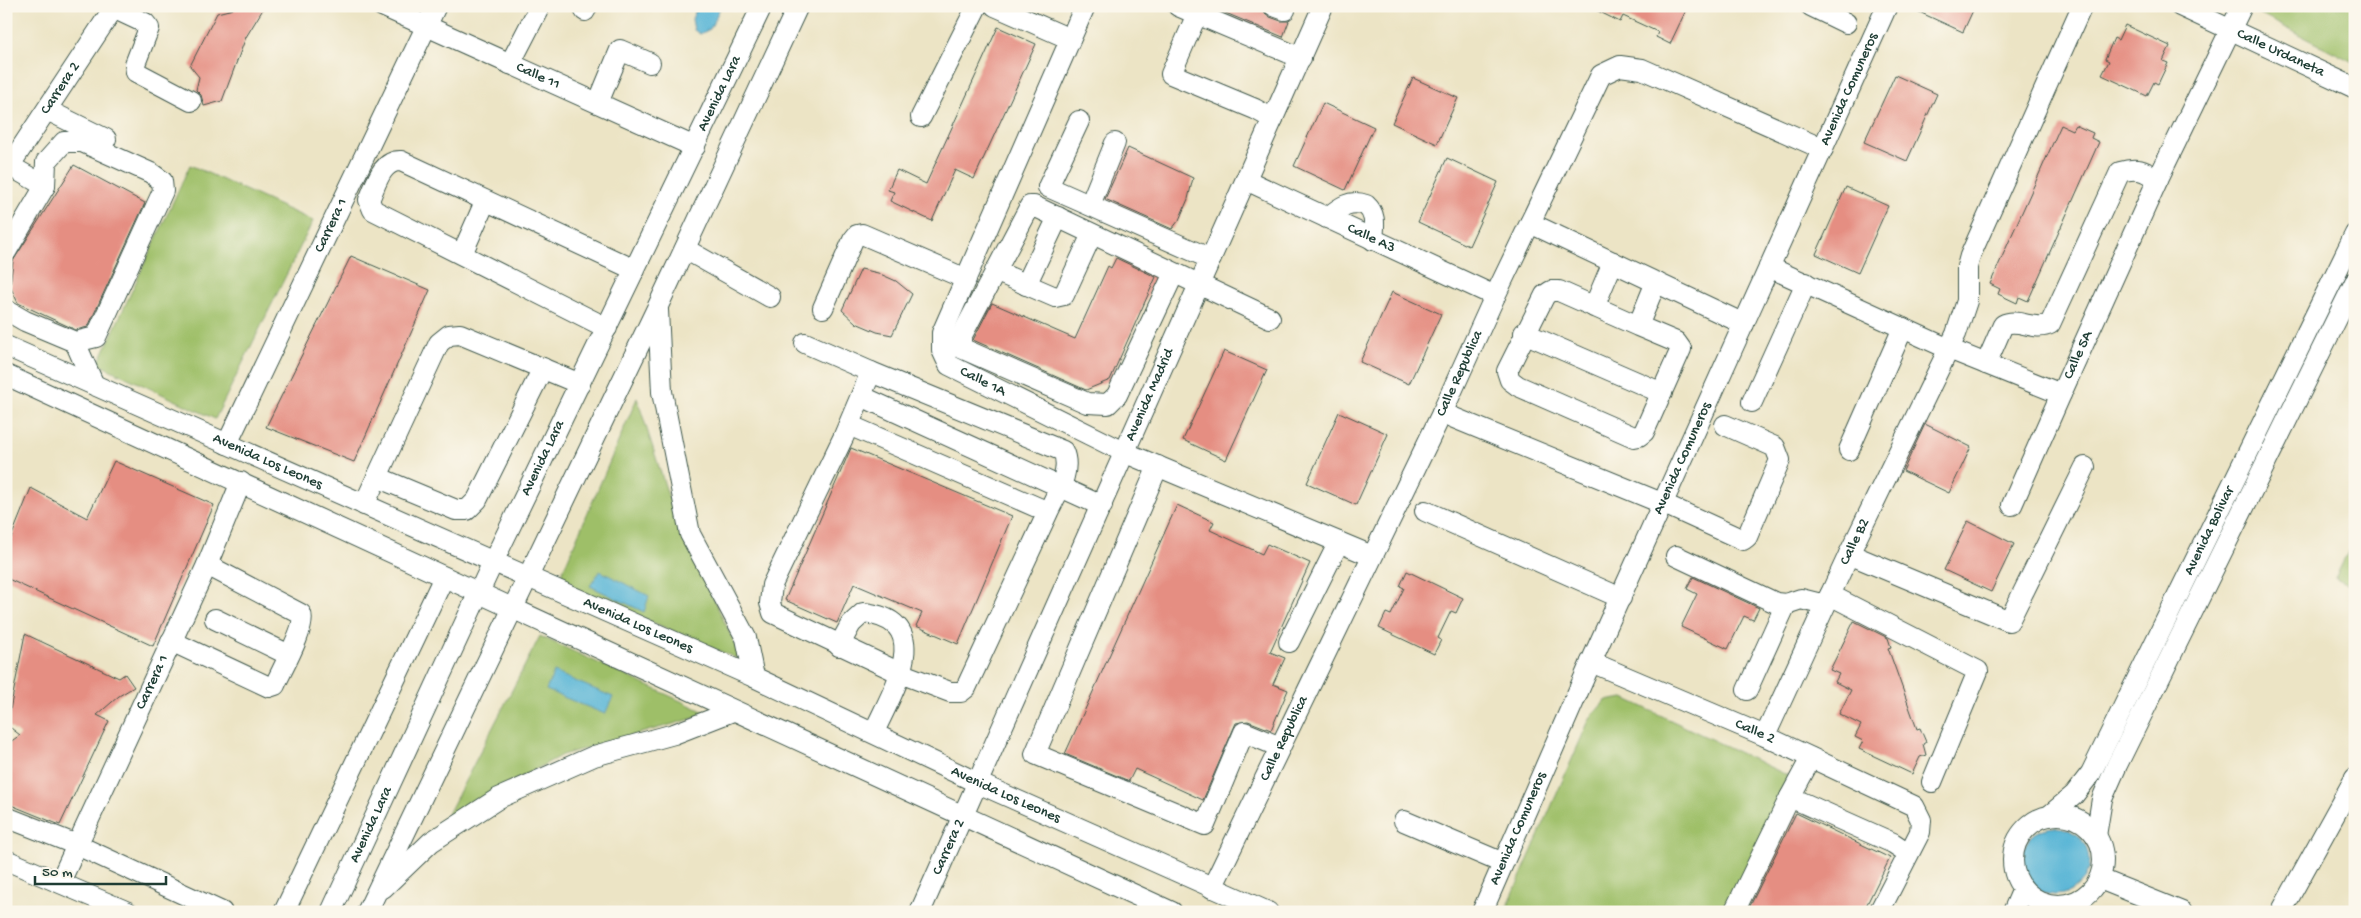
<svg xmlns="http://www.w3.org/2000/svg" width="2361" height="918" font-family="'Gochi Hand',sans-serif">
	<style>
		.green { fill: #9ebf67; stroke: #5e7e4e }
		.water { fill: #58b5d6; stroke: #3c7985 }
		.building { fill: #e58e82 }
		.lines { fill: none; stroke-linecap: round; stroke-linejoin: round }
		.minor-casing { stroke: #3e564a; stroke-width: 22 }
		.minor { stroke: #fff; stroke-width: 20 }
		.labels { text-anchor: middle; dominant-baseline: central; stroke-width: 4; stroke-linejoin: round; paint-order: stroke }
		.street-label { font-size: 15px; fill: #1f3d34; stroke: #fbf7ec }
	</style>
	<rect width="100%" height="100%" fill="#fbf7ec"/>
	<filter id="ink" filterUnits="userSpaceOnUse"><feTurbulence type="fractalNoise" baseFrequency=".02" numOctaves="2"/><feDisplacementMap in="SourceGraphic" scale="10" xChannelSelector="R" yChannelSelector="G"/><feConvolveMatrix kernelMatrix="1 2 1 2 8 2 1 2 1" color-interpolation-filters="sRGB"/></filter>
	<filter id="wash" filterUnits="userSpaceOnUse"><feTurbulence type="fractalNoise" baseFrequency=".0096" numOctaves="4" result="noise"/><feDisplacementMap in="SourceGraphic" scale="20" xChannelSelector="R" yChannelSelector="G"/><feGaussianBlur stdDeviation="1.12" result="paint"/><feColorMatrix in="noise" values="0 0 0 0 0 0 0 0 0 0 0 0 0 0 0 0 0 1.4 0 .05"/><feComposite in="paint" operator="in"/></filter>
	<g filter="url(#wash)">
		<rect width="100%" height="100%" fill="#ece4c5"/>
		<g class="green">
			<polygon points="2260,6 2355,6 2355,63 2257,13"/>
			<polygon points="190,165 313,221 215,419 98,364"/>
			<polygon points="637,398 675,517 743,661 558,582"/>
			<polygon points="2355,538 2355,588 2335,578"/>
			<polygon points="540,636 709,714 562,755 446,818"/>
			<polygon points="1624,698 1791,777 1727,912 1505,912 1590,718 1605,701"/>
		</g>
		<g class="water">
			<polygon points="697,6 721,6 710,29 700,34 694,30 692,19"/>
			<polygon points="600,571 649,596 644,612 590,586"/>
			<polygon points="554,672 613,697 605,714 546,690"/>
			<circle cx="2055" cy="861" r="34"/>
		</g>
		<g id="blocks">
			<g class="building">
				<polygon points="234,6 265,6 246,37 222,101 204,106 201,95 196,90 199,77 190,66 217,13 233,9"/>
				<polygon points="1209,6 1262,6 1265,13 1270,17 1281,21 1289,21 1283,37"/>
				<polygon points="1588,6 1688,6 1670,44 1656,37 1658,32 1623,16 1620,22"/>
				<polygon points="1906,6 1975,6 1963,32"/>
				<polygon points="2125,25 2170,46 2163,61 2168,63 2158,84 2154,82 2147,96 2102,75 2109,61 2105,59 2114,38 2118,40"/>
				<polygon points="998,27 1036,44 974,179 955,170 932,221 890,201 894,192 888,190 897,170 926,184"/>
				<polygon points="1895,75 1937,94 1907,161 1864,142"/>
				<polygon points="1413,78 1458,98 1437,144 1392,123"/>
				<polygon points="1323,103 1374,127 1345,190 1294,166"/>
				<polygon points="2061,125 2072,130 2075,125 2093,133 2091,138 2099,142 2028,301 2019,297 2017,303 1998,294 2000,289 1990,284"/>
				<polygon points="1128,148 1193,178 1188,199 1179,220 1172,229 1105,199"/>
				<polygon points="1447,158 1498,182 1469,246 1418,222"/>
				<polygon points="74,165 145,203 88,327 76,330 18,303 10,286 13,261"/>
				<polygon points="1846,187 1888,206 1858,273 1816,254"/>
				<polygon points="351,256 430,290 354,462 266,427"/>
				<polygon points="1116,258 1156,277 1110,380 1086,390 973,340 992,303 1075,339 1108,266 1111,268"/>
				<polygon points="861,269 878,273 896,281 912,294 892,335 877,332 856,323 842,310"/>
				<polygon points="1392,292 1441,314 1409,384 1360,362"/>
				<polygon points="1224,351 1267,370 1226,460 1183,440"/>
				<polygon points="1339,412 1388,434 1356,505 1307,483"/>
				<polygon points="1925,424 1971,447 1949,493 1903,471"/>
				<polygon points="851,448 1012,516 958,644 916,626 922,613 854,584 837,623 785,600"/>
				<polygon points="114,461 214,505 153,646 6,578 6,550 31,488 87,518"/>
				<polygon points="1177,505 1214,522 1210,530 1262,554 1267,544 1310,563 1270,652 1285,658 1273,684 1288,690 1271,730 1248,721 1236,723 1203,800 1135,769 1129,781 1065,754"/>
				<polygon points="1968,521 2014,544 1991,592 1944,570"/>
				<polygon points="1407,571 1463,598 1456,613 1451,611 1438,638 1441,640 1434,654 1379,628 1386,613 1391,615 1404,588 1400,586"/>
				<polygon points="1693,577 1759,608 1753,620 1744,616 1728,649 1681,627 1697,594 1687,589"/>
				<polygon points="1854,621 1888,638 1891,647 1888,648 1917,729 1920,728 1926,742 1923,744 1926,755 1920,757 1912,774 1859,749 1863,741 1855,737 1861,725 1839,714 1851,690 1835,682 1839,674 1830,670"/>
				<polygon points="25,634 119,678 125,674 134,687 119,696 97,715 109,721 60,825 6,803 6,745 20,735 7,725"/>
				<polygon points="1796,813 1890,858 1863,912 1747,912"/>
			</g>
		</g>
	</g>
	<g filter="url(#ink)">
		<use href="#blocks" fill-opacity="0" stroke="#3e564a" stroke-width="1"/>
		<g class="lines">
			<g class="minor-casing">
				<g id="minor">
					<path id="s1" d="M382 6 695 147"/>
					<polyline points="995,6 1070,39"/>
					<path id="s2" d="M1085 6 942 333V350L949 365 1126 453 1372 556"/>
					<polyline points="1178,6 1301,58"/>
					<polyline points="1274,6 1285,10"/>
					<polyline points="1811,6 1846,23"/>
					<path id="s3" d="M2180 6 2355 88"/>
					<polyline points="113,8 145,23 149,28 135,64 136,72 191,101"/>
					<polyline points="585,11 587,6"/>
					<polyline points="1197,14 1171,74 1255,109 1273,119"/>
					<polyline points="510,64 540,6"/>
					<polyline points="598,103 620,50 650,63"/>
					<polyline points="47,110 106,139"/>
					<polyline points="921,117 977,6"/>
					<polyline points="1079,121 1048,187 1211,259"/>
					<polyline points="10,166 45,186"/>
					<path id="s4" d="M6 171 115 6"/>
					<path id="s5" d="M1246 180 1495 296"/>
					<polyline points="1090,205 1115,143"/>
					<path d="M1327 218C1339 208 1349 199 1366 205 1377 215 1374 226 1373 240"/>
					<polyline points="1530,223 1744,324"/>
					<polyline points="685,249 770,297"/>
					<polyline points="6,252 45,186 46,162 64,142 82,142 151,173 162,181 163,191 96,337 75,342 25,321 6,310"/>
					<polyline points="462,254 485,202"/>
					<path id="s6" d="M1769 267 1949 349 2061 394 2158 179 2242 6"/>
					<polyline points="995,271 1055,297 1064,295 1092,234"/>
					<polyline points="1174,273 1117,395 1108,404 1087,403 961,348 961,337 1030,206 1034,206 1270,318"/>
					<polyline points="1026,285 1058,217"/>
					<polyline points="1594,307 1613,262"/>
					<polyline points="823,308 853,240 857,235 862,234 966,279"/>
					<polyline points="658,310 662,392 690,534 746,638 754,677"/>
					<polyline points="1638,326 1559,291 1551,291 1545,295 1507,371 1510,380 1518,386 1634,437 1639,436 1644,432 1681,349 1676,342 1638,326 1656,282"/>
					<path d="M607 328 373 210 369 200C376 185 381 160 401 161L635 270"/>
					<polyline points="1524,333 1662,393"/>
					<polyline points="75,342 94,385"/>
					<polyline points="805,343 871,372"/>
					<path id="s7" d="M6 346 754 677 978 783 1268 912"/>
					<path d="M1986 364 2003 325C2018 317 2034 332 2050 324L2120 172C2137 167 2143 170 2158 179"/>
					<polyline points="6,375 1172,912"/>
					<polyline points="861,396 1102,506"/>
					<polyline points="1752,402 1806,283"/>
					<polyline points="1442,413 1664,504 1743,540 1747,537 1780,460 1775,447 1725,425"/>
					<path d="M849 425 1048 512C1057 493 1072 471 1063 451L871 372 843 438 772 585 770 603 773 613 900 673 950 692H961L966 688 1048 512"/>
					<path id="s8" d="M227 444 436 6"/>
					<polyline points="1849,450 1903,328"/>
					<polyline points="1158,466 1035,754 1205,825 1244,732 1280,747"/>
					<polyline points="377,477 456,510 467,510 477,500 543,368"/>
					<polyline points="364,505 439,343 449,335 460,334 580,384"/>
					<polyline points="2012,505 2061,394"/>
					<polyline points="1425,511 1621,598"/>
					<polyline points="1849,554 2009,621 2085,467"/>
					<polyline points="1676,556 1776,603 1786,604 1801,599 1825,605"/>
					<polyline points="1830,595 1978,671 1932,782"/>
					<polyline points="215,619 289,655"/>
					<path d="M171 641 269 687 275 685C281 671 307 626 301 614L207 565"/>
					<polyline points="1289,642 1339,542"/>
					<path d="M839 646 851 624 863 613C938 620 892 692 874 732"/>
					<path id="s9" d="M1591 662 1765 736 1914 806 1921 820 1920 832 1879 912"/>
					<polyline points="1747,690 1786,604"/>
					<path id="s10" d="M1765 736 1849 554 1956 334 1967 301V267L1970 256 2082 6"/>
					<polyline points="1811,758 1790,797 1893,843 1908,853"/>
					<circle cx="2058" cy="860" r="45"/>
					<path id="s11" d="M2049 816 2074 795 2091 773 2355 234"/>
					<polyline points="6,817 77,845 222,912"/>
					<polyline points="1404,821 1503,863"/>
					<polyline points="2096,836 2102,799 2117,765 2355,282"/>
					<polyline points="6,860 128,912"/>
					<polyline points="2100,879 2182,912"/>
					<path id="s12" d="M60 882 207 565 241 482"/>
					<polyline points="383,888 431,842 499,798 594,756 674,734 733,711"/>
					<path id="s13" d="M1212 888 1442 413 1495 296 1601 75 1620 66 1642 69 1823 149"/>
					<polyline points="284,912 444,577"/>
					<path id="s14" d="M331 912 493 562 762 6"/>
					<polyline points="367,912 658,306 798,6"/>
					<path id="s15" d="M920 912 1323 6"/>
					<path id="s16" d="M1482 912 1591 662 1887 6"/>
					<polyline points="1734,912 1790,797"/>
					<polyline points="2013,912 2023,889"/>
					<polyline points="2281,912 2355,778"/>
				</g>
			</g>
			<use href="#minor" class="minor"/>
		</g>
	</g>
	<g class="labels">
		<g class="street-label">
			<text stroke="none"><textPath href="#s3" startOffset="111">Calle Urdaneta</textPath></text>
			<text stroke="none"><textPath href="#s1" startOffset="171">Calle 11</textPath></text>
			<text stroke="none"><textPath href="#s4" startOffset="99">Carrera 2</textPath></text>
			<text stroke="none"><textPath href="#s16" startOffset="901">Avenida Comuneros</textPath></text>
			<text stroke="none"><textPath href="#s14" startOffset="906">Avenida Lara</textPath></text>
			<text stroke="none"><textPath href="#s8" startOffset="242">Carrera 1</textPath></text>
			<text stroke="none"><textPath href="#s5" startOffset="138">Calle A3</textPath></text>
			<text stroke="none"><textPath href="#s6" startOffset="361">Calle 5A</textPath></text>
			<text stroke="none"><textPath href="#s13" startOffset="571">Calle Republica</textPath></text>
			<text stroke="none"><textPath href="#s2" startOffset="428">Calle 1A</textPath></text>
			<text stroke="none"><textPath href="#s15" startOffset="566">Avenida Madrid</textPath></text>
			<text stroke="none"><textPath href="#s14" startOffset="501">Avenida Lara</textPath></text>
			<text stroke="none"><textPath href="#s16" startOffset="496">Avenida Comuneros</textPath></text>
			<text stroke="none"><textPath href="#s7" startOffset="286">Avenida Los Leones</textPath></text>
			<text stroke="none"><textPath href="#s11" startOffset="330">Avenida Bolivar</textPath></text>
			<text stroke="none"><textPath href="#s10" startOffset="214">Calle B2</textPath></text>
			<text stroke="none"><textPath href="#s7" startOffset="691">Avenida Los Leones</textPath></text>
			<text stroke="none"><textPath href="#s12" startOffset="220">Carrera 1</textPath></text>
			<text stroke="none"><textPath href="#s9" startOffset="178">Calle 2</textPath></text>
			<text stroke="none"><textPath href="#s13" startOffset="166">Calle Republica</textPath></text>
			<text stroke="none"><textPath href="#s7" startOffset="1096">Avenida Los Leones</textPath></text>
			<text stroke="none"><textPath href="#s14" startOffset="96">Avenida Lara</textPath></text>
			<text stroke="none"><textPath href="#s16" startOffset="91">Avenida Comuneros</textPath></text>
			<text stroke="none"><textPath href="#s15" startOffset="71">Carrera 2</textPath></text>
		</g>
	</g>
	<rect width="2361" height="918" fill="none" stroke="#fbf7ec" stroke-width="25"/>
	<path d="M35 876v8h131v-8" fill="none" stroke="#1f3d34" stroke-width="2.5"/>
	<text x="42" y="876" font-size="15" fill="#1f3d34" stroke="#fbf7ec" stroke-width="4" paint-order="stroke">50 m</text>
</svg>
